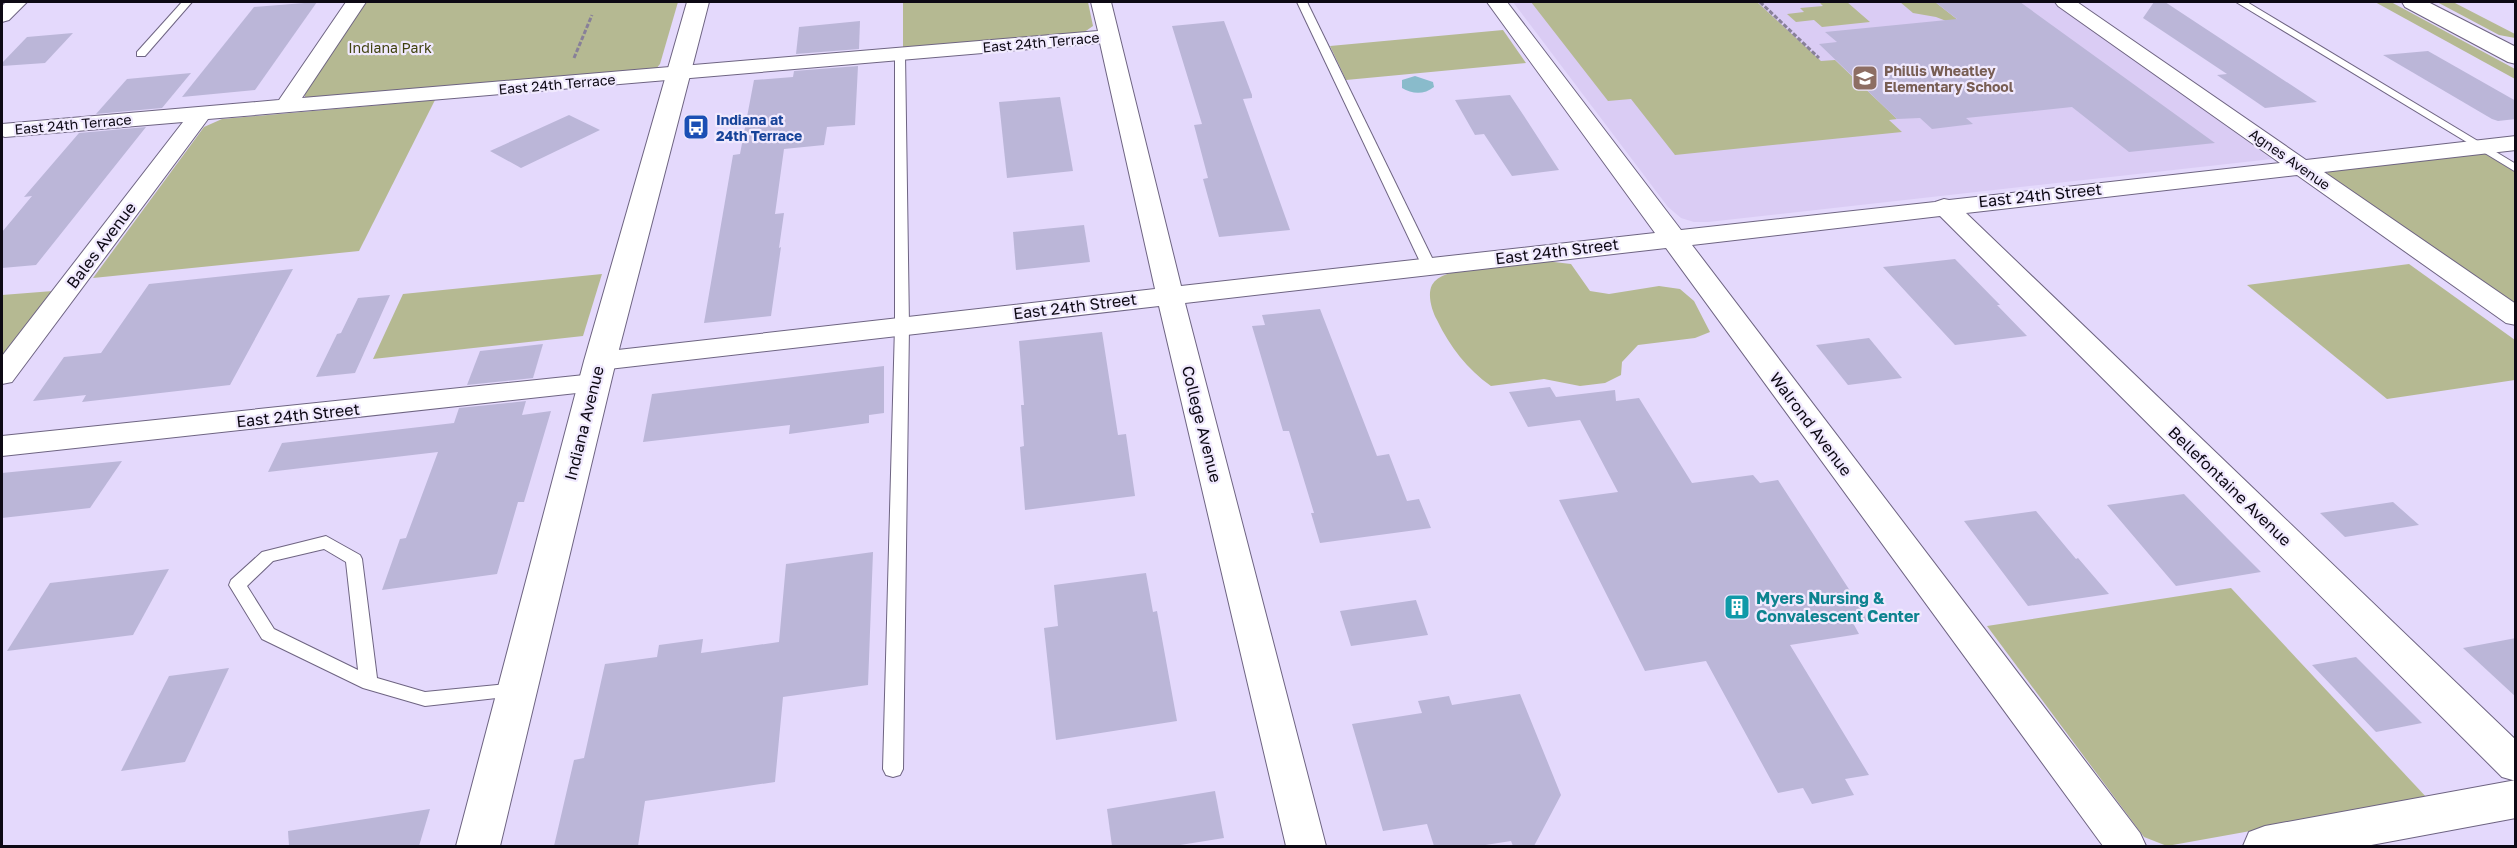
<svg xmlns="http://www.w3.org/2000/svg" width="2517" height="848" font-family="'Golos Text',sans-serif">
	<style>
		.built { fill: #daccf4 }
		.green { fill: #b5b992 }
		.water { fill: #89bbcb }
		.building { fill: #bbb6d8 }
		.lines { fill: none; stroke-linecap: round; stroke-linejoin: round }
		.lane-casing { stroke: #6e6482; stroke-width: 2 }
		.street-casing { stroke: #6e6482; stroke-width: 2 }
		.secondary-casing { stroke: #6e6482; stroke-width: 2 }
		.path { stroke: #888099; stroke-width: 3; stroke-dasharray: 4.5 2; stroke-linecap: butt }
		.lane { fill: #fff; fill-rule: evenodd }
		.street { fill: #fff; fill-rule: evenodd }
		.secondary { fill: #fff; fill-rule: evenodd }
		.labels { text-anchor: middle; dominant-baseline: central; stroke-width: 4.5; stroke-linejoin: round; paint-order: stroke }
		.far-street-label { font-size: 14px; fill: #0d0914; stroke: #f0e9fe }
		.far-park-label { font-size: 14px; fill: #3f410e; stroke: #f0e9fe }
		.far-education-label { font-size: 14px; font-weight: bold; fill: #785e54; stroke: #f0e9fe; text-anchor: start }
		.far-transit-label { font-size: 14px; font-weight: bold; fill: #164399; stroke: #f0e9fe; text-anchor: start }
		.street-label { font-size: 16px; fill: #0d0914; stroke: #f0e9fe }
		.culture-label { font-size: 16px; font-weight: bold; fill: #0d838f; stroke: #f0e9fe; text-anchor: start }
	</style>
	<rect width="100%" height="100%" fill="#e4d9fc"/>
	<polygon class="built" points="1513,2 2053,2 2272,159 1708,222 1694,222 1681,218 1668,207"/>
	<g class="green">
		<polygon points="365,2 678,2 660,64 656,69 305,98 305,91"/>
		<polygon points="903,2 1088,2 1093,26 1083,33 903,48"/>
		<polygon points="1531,2 1757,2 1821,61 1835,60 1897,119 1889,120 1902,132 1675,155 1631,99 1608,101"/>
		<polygon points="1847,2 1870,22 1822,27 1814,20 1796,22 1787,14 1804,12 1800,8 1823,6 1820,3"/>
		<polygon points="1900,2 1935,2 1972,31 1936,17 1913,13"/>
		<polygon points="2375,2 2391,2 2515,69 2515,79"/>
		<polygon points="2437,2 2453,2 2515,34 2515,38 2499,35"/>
		<polygon points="1503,30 1526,63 1346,80 1330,46"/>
		<polygon points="435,100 359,251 93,278 204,127 222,119"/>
		<polygon points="2484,153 2515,172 2515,305 2330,177 2327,173 2330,170"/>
		<path d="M1537 260 1571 264 1590 291 1609 294 1659 286 1680 289 1694 301 1710 332 1695 338 1638 345 1622 362 1621 375 1605 383 1580 386 1544 379 1491 386C1467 369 1450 347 1437 320 1432 311 1427 295 1432 285 1443 265 1499 269 1519 265 1525 264 1531 262 1537 260Z"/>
		<polygon points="2409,264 2515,340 2515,380 2387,399 2247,285"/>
		<polygon points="602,274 583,336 373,359 403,294"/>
		<polygon points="53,291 2,356 2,295"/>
		<polygon points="2231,588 2428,799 2167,846 2144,837 1987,626"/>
	</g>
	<path class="water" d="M1415 76 1433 82 1434 87C1424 95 1412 94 1402 88V80Z"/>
	<g class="building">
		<polygon points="317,2 255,90 182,97 254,7"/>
		<polygon points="1935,2 2020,2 2215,143 2129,152 2072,107 1966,118 1973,124 1932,129 1920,118 1897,119 1819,44 1837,42 1825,32 1957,19"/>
		<polygon points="2154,2 2165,2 2317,102 2265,108 2217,75 2227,74 2143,18"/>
		<polygon points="860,21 859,49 796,54 799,27"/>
		<polygon points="1224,21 1252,95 1252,98 1243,99 1290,230 1219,237 1203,179 1208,178 1194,125 1202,124 1172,26"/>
		<polygon points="73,33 45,63 2,66 2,63 27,37"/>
		<polygon points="2428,51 2516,101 2516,119 2498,121 2492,119 2383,55"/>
		<polygon points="858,66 855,125 827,127 824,145 784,149 775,214 784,213 779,248 781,247 771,316 704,323 733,155 740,154 754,80 793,77 794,71"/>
		<polygon points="191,73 162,108 96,114 127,79"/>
		<polygon points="1510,95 1524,116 1559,170 1512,176 1484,134 1475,135 1455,100"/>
		<polygon points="1060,97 1073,171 1007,178 999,102"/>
		<polygon points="569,115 600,130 521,168 490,151"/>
		<polygon points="146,127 36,265 2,268 2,232 32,196 24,197 79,133"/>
		<polygon points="1084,225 1090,262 1016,270 1013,232"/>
		<polygon points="1955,259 2000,305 1997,305 2027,336 1955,345 1883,267"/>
		<polygon points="293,269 230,385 82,402 86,395 33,401 64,357 101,353 149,284"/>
		<polygon points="390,295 355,373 316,377 337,334 341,333 358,298"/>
		<polygon points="1320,309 1377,456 1389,454 1407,501 1419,499 1431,528 1320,543 1311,513 1314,513 1289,431 1283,431 1252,326 1265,325 1262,315"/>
		<polygon points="1102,332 1118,435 1126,434 1135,496 1025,510 1020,447 1024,446 1021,405 1024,405 1019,341"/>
		<polygon points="1869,338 1902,378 1848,385 1816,345"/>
		<polygon points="543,344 533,378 467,385 480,351"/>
		<polygon points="884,366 884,413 869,415 869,423 789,434 790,425 643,442 652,394"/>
		<polygon points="1550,387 1556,397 1615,390 1616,401 1639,398 1692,483 1753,475 1760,483 1778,480 1869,620 1853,623 1859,634 1790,645 1869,775 1845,779 1854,795 1812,804 1803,788 1778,793 1706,661 1645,671 1559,500 1618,492 1580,420 1528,427 1509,392"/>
		<polygon points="526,401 522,415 551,411 524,502 518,502 497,574 382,590 400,539 406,538 438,452 268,472 282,443 454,423 459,408"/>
		<polygon points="122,461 90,508 2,518 2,473"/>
		<polygon points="2184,494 2227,538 2261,572 2176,586 2107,505"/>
		<polygon points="2393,502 2419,525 2345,537 2320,513"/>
		<polygon points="2036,511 2076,559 2078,558 2109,594 2028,606 1964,521"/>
		<polygon points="873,552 868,685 783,697 775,782 645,801 638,846 554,846 574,760 584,758 605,664 657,657 659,645 703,639 701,653 779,642 786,564"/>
		<polygon points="169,569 133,635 7,651 50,583"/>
		<polygon points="1146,573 1153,612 1157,611 1177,721 1056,740 1044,628 1058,626 1054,585"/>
		<polygon points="1416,600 1428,635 1351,646 1340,611"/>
		<polygon points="2516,638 2516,697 2463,648"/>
		<polygon points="2356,657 2422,723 2376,732 2312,665"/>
		<polygon points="229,668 185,762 121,771 169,676"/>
		<polygon points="1520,694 1561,795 1534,846 1513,846 1511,841 1479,846 1434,846 1427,824 1383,831 1352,724 1422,713 1418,701 1449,696 1452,705"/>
		<polygon points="1215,791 1224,838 1174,846 1112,846 1107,809"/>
		<polygon points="430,809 419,846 289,846 288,831"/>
	</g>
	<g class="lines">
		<g class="lane-casing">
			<g id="lane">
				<polygon points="182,2 192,2 145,56 137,56 137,52"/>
				<polygon points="1297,2 1307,2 1436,266 1434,269 1429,270 1422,266"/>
				<polygon points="2236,2 2247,2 2516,164 2516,172"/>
				<polygon points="900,51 905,54 909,326 903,769 900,775 893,777 886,775 883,769 895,326 895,54"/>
				<path d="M326 536 360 555 362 559 377 678 425 692 517 683 523 685 526 690 523 695 425 706 363 688 262 639 229 585 231 580 262 552ZM324 549 346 562 358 670 274 629 247 586 273 561Z"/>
			</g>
		</g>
		<g class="street-casing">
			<g id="street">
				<polygon points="6,2 27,2 9,20 2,22 2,6"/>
				<polygon points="346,2 366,2 302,98 1098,31 1091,2 1111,2 1181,286 1655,233 1487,2 1507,2 1681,230 1935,202 1944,199 1949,200 2280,163 2058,6 2055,2 2077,2 2306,160 2516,136 2516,150 2324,172 2516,304 2516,325 2506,323 2297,175 1966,213 2516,740 2516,781 2502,777 1940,216 1692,245 2140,833 2146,846 2103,846 1666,248 1185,303 1326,846 1286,846 1159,306 600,370 590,367 586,361 590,355 600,352 1155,289 1100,43 208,119 12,382 2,384 2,356 183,122 5,137 2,136 2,124 279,100"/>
				<polygon points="594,374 604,376 609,383 604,390 2,456 2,436"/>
			</g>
		</g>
		<g class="secondary-casing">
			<g id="secondary">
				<polygon points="687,2 709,2 616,361 500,846 456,846 584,361"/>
				<polygon points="2402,2 2428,2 2516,47 2516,64 2508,62 2405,7"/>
				<polygon points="2516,780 2516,818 2366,846 2243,846 2249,832 2265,826"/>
			</g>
		</g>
		<g class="path">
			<polyline points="1760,2 1819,58"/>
			<polyline points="574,58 592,15"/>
		</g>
		<use href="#lane" class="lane"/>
		<use href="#street" class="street"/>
		<use href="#secondary" class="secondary"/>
	</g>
	<defs>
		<g id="school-square" transform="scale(1.35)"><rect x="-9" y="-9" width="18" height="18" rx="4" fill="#8d6e63" stroke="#f0e9fe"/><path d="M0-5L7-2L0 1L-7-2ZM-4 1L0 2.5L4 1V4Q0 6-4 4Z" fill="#fff"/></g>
		<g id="bus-square" transform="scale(1.35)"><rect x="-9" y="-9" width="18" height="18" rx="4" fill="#1a4fb4" stroke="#f0e9fe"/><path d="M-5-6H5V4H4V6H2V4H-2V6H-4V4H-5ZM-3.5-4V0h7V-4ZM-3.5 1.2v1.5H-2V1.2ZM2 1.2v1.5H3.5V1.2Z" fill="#fff"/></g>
		<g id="building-square" transform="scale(1.35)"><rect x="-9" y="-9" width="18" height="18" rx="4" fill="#0f9aa8" stroke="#f0e9fe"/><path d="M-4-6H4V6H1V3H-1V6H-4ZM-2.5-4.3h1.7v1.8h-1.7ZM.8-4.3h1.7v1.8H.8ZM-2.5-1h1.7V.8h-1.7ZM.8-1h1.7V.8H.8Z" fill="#fff"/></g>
	</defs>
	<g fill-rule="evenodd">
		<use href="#school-square" x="1865" y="78"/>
		<use href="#bus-square" x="696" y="127"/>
		<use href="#building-square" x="1737" y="607"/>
	</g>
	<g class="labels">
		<g class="far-street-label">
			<text transform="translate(1041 42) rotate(-5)">East 24th Terrace</text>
			<text transform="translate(557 84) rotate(-5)">East 24th Terrace</text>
			<text transform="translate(73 124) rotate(-5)">East 24th Terrace</text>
			<text transform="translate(2290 159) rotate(35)">Agnes Avenue</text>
		</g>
		<g class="far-park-label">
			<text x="390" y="47">Indiana Park</text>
		</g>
		<g class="far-education-label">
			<text x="1884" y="70">Phillis Wheatley<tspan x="1884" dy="16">Elementary School</tspan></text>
		</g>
		<g class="far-transit-label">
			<text x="716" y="119">Indiana at<tspan x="716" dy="16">24th Terrace</tspan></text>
		</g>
		<g class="street-label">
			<text transform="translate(2040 195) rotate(-6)">East 24th Street</text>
			<text transform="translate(101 245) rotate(-53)">Bales Avenue</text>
			<text transform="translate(1557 251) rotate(-7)">East 24th Street</text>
			<text transform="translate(1075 306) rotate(-7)">East 24th Street</text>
			<text transform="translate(298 415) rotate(-6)">East 24th Street</text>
			<text transform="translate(584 423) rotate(-76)">Indiana Avenue</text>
			<text transform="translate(1202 424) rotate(76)">College Avenue</text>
			<text transform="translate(1811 424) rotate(53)">Walrond Avenue</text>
			<text transform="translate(2230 486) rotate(44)">Bellefontaine Avenue</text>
		</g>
		<g class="culture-label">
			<text x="1756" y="598">Myers Nursing &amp;<tspan x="1756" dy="18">Convalescent Center</tspan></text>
		</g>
	</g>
	<rect width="2517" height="848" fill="none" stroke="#0d0914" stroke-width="6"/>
</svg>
